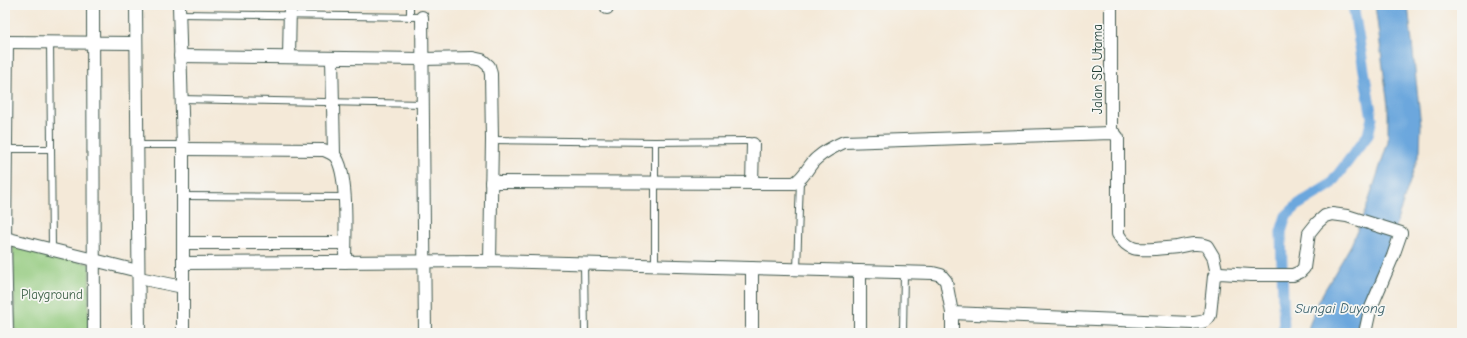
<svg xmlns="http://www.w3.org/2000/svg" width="1467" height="338" font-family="'Comic Neue',sans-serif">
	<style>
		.green { fill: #91c97c; stroke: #588358 }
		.water { fill: #6ca7dd; stroke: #467288 }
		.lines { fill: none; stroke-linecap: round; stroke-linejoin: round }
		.canal { stroke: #6ca7dd; stroke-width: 11 }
		.lane-casing { stroke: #3f574d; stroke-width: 8 }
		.street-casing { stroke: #3f574d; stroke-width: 14 }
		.lane { stroke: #fff; stroke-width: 6 }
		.street { stroke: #fff; stroke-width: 12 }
		.labels { text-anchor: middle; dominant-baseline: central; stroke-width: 3.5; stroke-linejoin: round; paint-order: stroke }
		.street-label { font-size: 13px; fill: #1f3d34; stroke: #f6f6f2 }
		.park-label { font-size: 13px; fill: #3c6046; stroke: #f6f6f2 }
		.water-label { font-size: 14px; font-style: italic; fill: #365d67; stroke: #f6f6f2 }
	</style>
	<rect width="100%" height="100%" fill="#f6f6f2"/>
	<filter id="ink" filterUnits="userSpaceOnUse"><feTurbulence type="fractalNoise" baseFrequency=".025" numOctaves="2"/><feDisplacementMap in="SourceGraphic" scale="8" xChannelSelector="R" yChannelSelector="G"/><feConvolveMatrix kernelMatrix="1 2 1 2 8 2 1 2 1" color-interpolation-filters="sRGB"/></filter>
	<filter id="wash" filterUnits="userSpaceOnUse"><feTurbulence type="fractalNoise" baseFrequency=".012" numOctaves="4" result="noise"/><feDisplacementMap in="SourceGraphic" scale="16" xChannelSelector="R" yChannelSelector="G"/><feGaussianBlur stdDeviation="0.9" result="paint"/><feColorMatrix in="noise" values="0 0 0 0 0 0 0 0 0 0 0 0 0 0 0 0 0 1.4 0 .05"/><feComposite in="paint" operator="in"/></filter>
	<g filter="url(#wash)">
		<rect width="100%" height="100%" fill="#f4e9d8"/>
		<polygon class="green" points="13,245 90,264 88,333 15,333"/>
		<polygon class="water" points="1375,5 1408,5 1421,126 1420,151 1388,248 1378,268 1355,333 1308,333 1309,326 1320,298 1351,245 1366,209 1388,142 1388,106"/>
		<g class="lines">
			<polyline class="canal" points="1284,333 1281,232 1286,216 1299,204 1330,185 1368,135 1372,118 1353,5"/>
		</g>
	</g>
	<g filter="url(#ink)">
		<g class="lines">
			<g class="lane-casing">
				<g id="lane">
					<polyline points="179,14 422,17"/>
					<polyline points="410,17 410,5"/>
					<polyline points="50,42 52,249"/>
					<polyline points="181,99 423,104"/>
					<polyline points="492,140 655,142 743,141 749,141 753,144"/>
					<polyline points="137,145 182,145"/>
					<polyline points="5,149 51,149"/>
					<polyline points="183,196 344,197"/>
					<polyline points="584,264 585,333"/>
					<polyline points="655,265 655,142"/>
					<polyline points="797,269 800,180"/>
					<polyline points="903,333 904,272"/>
				</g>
			</g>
			<g class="street-casing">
				<g id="street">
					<polyline points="93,5 94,333"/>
					<polyline points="136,5 139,333"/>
					<polyline points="179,5 183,149 183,333"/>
					<polyline points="607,8 607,5"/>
					<polyline points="422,17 425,333"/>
					<polyline points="5,42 136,43"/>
					<polyline points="7,42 5,241 7,333"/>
					<polyline points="180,56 422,59 473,58 482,60 489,66 491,74 492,140 490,261"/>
					<polyline points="289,57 290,5"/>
					<polyline points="332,58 334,154"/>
					<polyline points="1111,133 1111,5"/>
					<path d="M183 149 324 150C328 152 332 153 335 156 349 173 345 239 345 262"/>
					<path d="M491 182 794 183C805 178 808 165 817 158 825 151 835 146 844 142L1111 133 1115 134 1118 138V234C1128 251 1138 250 1155 249 1163 248 1170 248 1177 247 1187 245 1197 242 1207 246L1213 256 1217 274"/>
					<polyline points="752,183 753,144"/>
					<polyline points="5,238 138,271"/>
					<polyline points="183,243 345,243"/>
					<polyline points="183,263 490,261 933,273 941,275 946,281 952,313 952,333"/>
					<polyline points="860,271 860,333"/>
					<polyline points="139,278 183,287"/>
					<path d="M952 313 1192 323C1200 322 1206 323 1210 315L1214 276 1220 273 1251 275H1293L1300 272 1304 268 1309 233 1317 223 1325 216 1332 214 1347 216 1401 233 1393 256 1370 310 1365 333"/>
					<polyline points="752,333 752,268"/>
				</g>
			</g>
			<use href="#lane" class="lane"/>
			<use href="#street" class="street"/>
		</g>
	</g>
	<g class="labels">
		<g class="street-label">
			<text transform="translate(1097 69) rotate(-90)">Jalan SD Utama</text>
		</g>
		<g class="park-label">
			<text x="52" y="294">Playground</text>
		</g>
		<g class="water-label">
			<text x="1340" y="308">Sungai Duyong</text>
		</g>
	</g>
	<rect width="1467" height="338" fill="none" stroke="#f6f6f2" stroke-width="20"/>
</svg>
